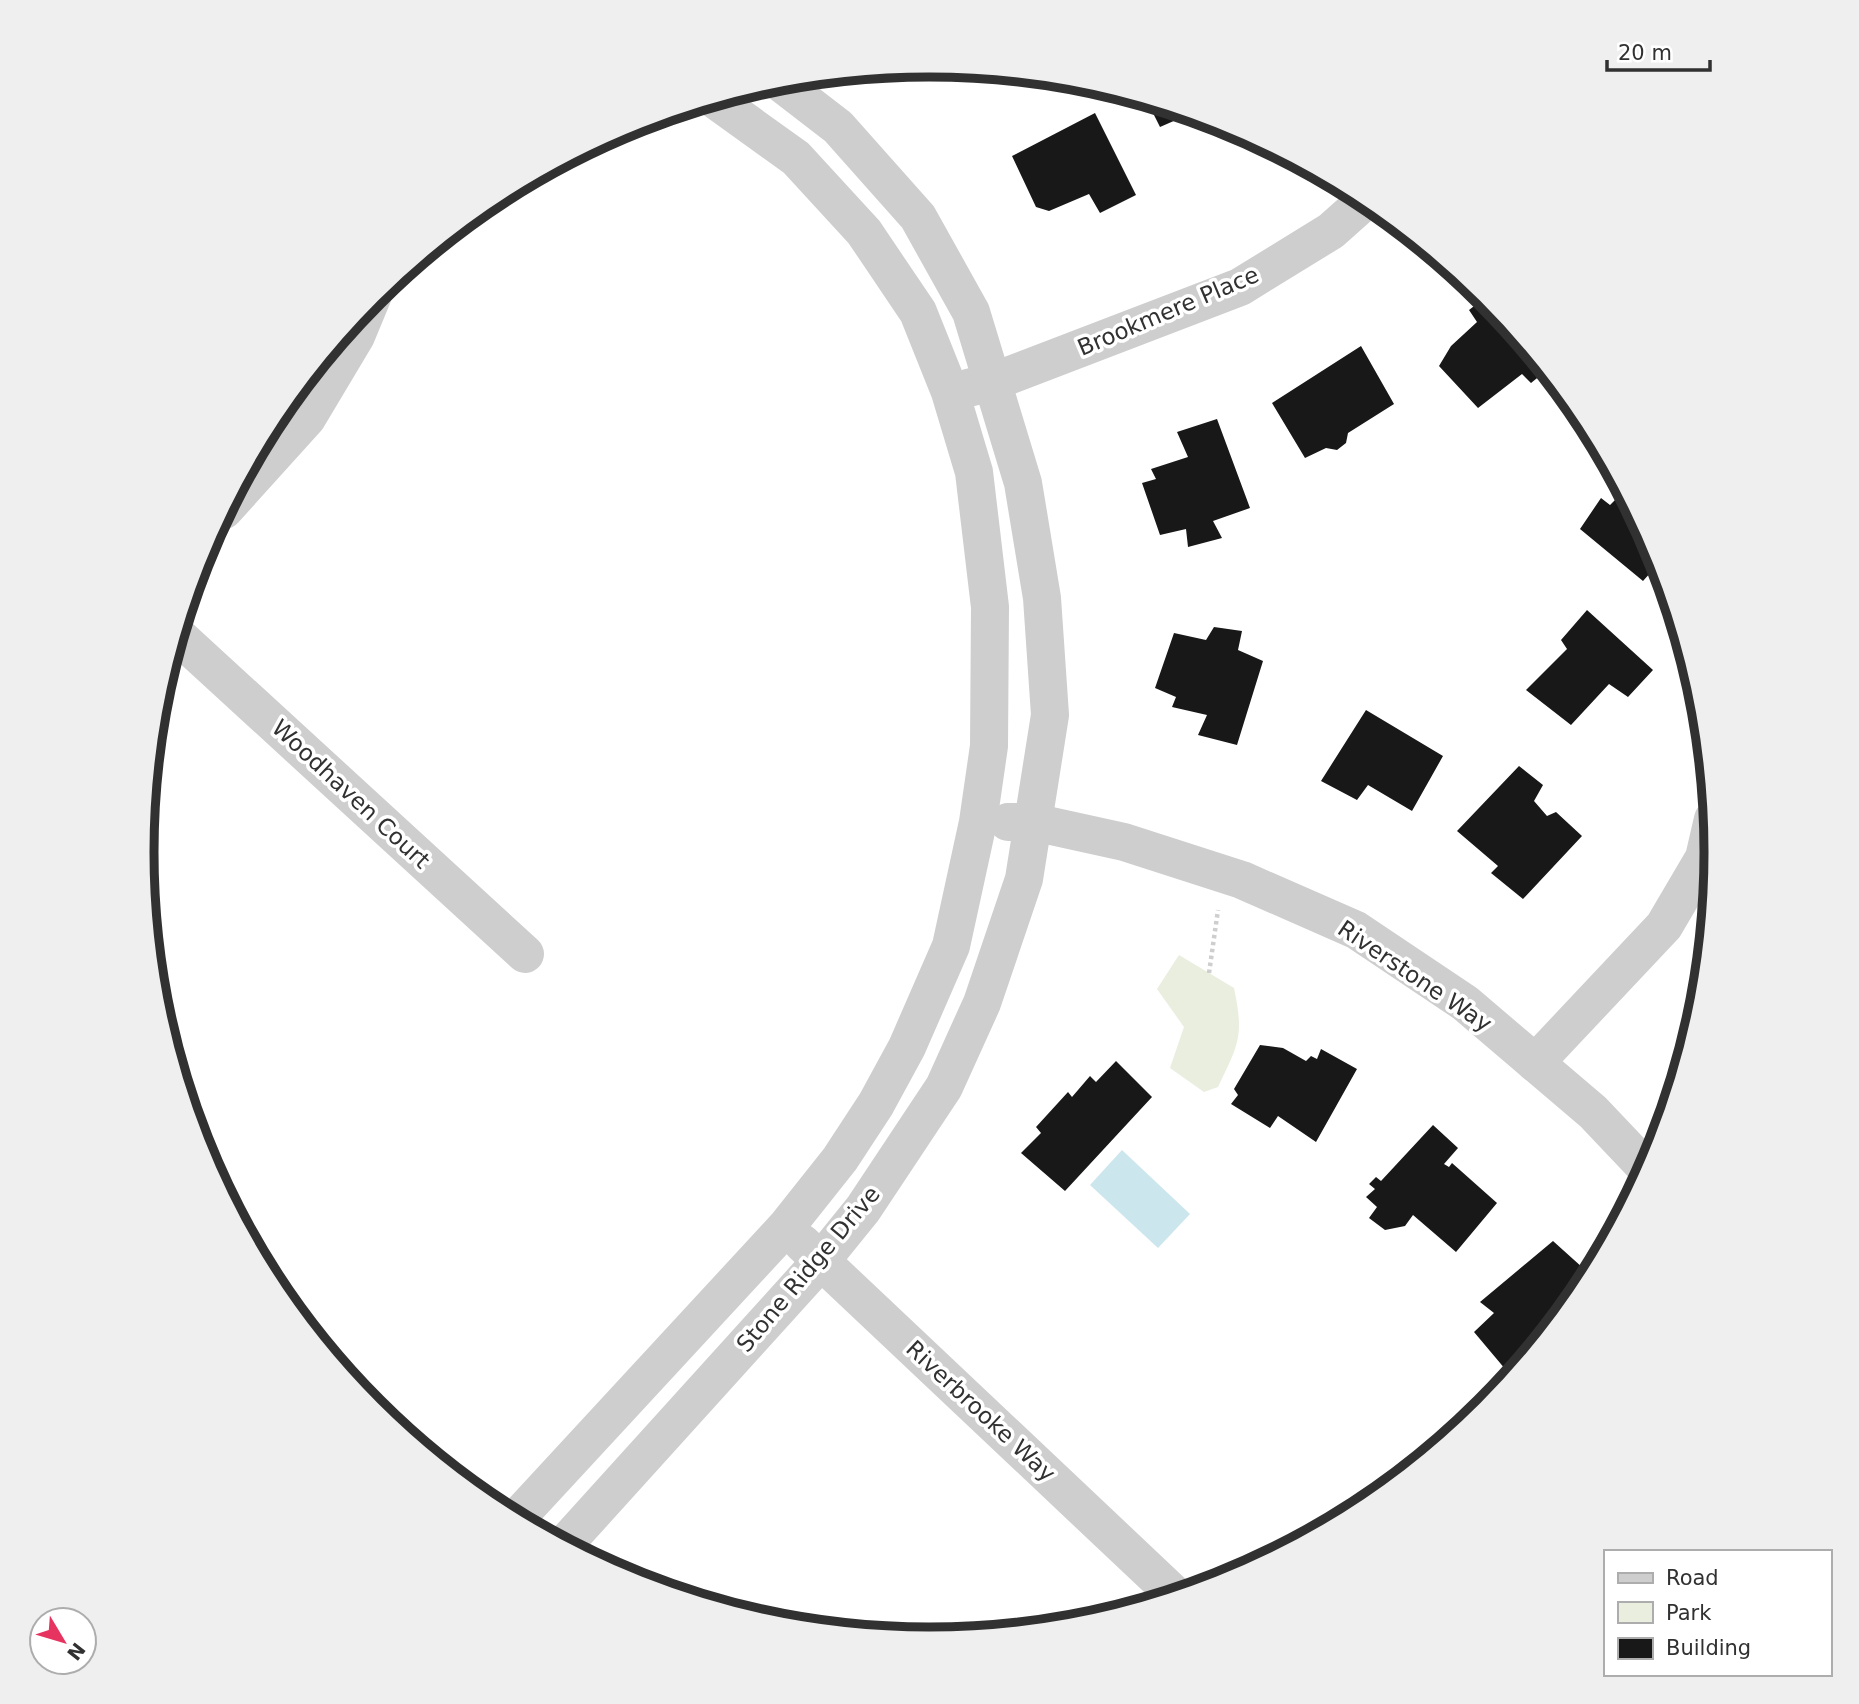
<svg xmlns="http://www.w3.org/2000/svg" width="1859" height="1704" font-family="'DejaVu Sans',sans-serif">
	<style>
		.green { fill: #e9eedf }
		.water { fill: #cce6ed }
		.building { fill: #181818 }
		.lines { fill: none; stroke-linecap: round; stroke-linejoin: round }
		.path { stroke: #cecece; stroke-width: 4.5; stroke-dasharray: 3.5 3.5; stroke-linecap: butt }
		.minor { stroke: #cecece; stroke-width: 38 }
		.labels { text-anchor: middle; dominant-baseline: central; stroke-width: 7; stroke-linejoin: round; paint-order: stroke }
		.street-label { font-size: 23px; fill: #313131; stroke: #fff }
		.rim { fill: none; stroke: #313131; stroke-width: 9 }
	</style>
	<rect width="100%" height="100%" fill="#fff"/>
	<path class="green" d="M1179 955 1234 988C1244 1036 1239 1043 1218 1087L1204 1092 1170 1068 1184 1027 1157 989Z"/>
	<polygon class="water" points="1122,1150 1190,1214 1158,1248 1090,1185"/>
	<g class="building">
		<polygon points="1146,99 1181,110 1192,113 1160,127"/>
		<polygon points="1095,113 1136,195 1100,213 1089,194 1049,211 1036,207 1012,156"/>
		<polygon points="1487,296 1547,370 1531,383 1522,374 1478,408 1439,366 1451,346 1477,322 1469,310"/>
		<polygon points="1361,346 1394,404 1348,433 1346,443 1337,450 1326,448 1305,458 1272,403"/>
		<polygon points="1217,419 1250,508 1213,521 1222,538 1188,547 1186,529 1160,535 1142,483 1156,479 1151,469 1188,457 1177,432"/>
		<polygon points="1613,469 1660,562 1643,581 1580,529 1601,498 1610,505 1623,492 1606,479"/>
		<polygon points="1587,610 1653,670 1628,697 1609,684 1571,725 1526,690 1567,649 1561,640"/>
		<polygon points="1214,627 1242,631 1238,650 1263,661 1237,745 1198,735 1207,715 1172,707 1176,697 1155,688 1174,633 1206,640"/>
		<polygon points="1366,710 1443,756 1412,811 1368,785 1357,800 1321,781"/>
		<polygon points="1519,766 1543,785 1534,801 1547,816 1556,812 1582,836 1523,899 1491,873 1498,866 1457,831"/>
		<polygon points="1260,1045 1283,1048 1306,1061 1311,1056 1317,1059 1321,1049 1357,1069 1316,1142 1278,1116 1270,1128 1231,1104 1238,1095 1234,1089"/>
		<polygon points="1116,1061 1152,1097 1065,1191 1021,1153 1041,1133 1036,1127 1068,1092 1072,1097 1090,1076 1096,1082"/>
		<polygon points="1433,1125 1458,1148 1444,1164 1449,1167 1452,1163 1497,1203 1456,1252 1413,1215 1405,1226 1385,1230 1369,1218 1377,1207 1366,1197 1375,1189 1369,1184 1376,1177 1381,1181"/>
		<polygon points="1553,1241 1583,1268 1570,1282 1580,1295 1511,1376 1474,1332 1494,1313 1480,1302"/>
	</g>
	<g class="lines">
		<polyline class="path" points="1209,973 1218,910"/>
		<g class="minor">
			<polyline points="968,388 992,382 1240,287 1331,231 1368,198"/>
			<polyline points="224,510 307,418 356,336 373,295"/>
			<polyline points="177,635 525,954"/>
			<polyline points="1008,822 1033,822 1124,842 1242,880 1356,930 1465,1003 1593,1112 1648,1170"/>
			<polyline points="1535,1063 1664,926 1704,858 1713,819"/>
			<polyline points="802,1243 1176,1596"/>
			<polyline points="516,1519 786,1227 840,1159 876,1104 907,1047 951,946 978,822 989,746 990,607 974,472 950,392 918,312 864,232 796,158 714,99"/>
			<polyline points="564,1545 821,1261 863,1209 944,1087 982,1003 1024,879 1050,715 1042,598 1023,483 971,312 918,217 838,127 777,80"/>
		</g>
	</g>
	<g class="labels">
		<g class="street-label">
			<text transform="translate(1168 311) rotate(-23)">Brookmere Place</text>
			<text transform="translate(351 794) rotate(43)">Woodhaven Court</text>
			<text transform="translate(1415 976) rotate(34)">Riverstone Way</text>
			<text transform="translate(808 1269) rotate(-50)">Stone Ridge Drive</text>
			<text transform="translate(981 1411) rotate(43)">Riverbrooke Way</text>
		</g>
	</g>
	<path d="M0 0H1859V1704H0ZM154 852a775 775 0 1 1 1550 0a775 775 0 1 1-1550 0Z" fill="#efefef" fill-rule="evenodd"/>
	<path class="rim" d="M154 852a775 775 0 1 1 1550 0a775 775 0 1 1-1550 0Z"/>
	<rect x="1604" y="1550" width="228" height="126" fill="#ffffff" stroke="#adadad" stroke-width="2"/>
	<rect x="1618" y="1573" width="35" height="10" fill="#cecece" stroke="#adadad" stroke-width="2"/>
	<text x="1666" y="1585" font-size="21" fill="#313131">Road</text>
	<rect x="1618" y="1602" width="35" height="21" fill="#e9eedf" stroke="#adadad" stroke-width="2"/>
	<text x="1666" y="1620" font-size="21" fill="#313131">Park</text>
	<rect x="1618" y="1638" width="35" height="21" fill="#181818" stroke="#adadad" stroke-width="2"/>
	<text x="1666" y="1655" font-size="21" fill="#313131">Building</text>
	<g transform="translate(63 1641) rotate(128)"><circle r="33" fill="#ffffff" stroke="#adadad" stroke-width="2"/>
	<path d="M0-5L12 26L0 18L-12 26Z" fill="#e7335f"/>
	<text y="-10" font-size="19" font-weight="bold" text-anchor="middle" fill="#313131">N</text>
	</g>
	<path d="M1607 60v10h103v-10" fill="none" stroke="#313131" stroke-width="3.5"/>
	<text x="1618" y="60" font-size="21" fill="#313131" stroke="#ffffff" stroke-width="5" paint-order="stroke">20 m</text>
</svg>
